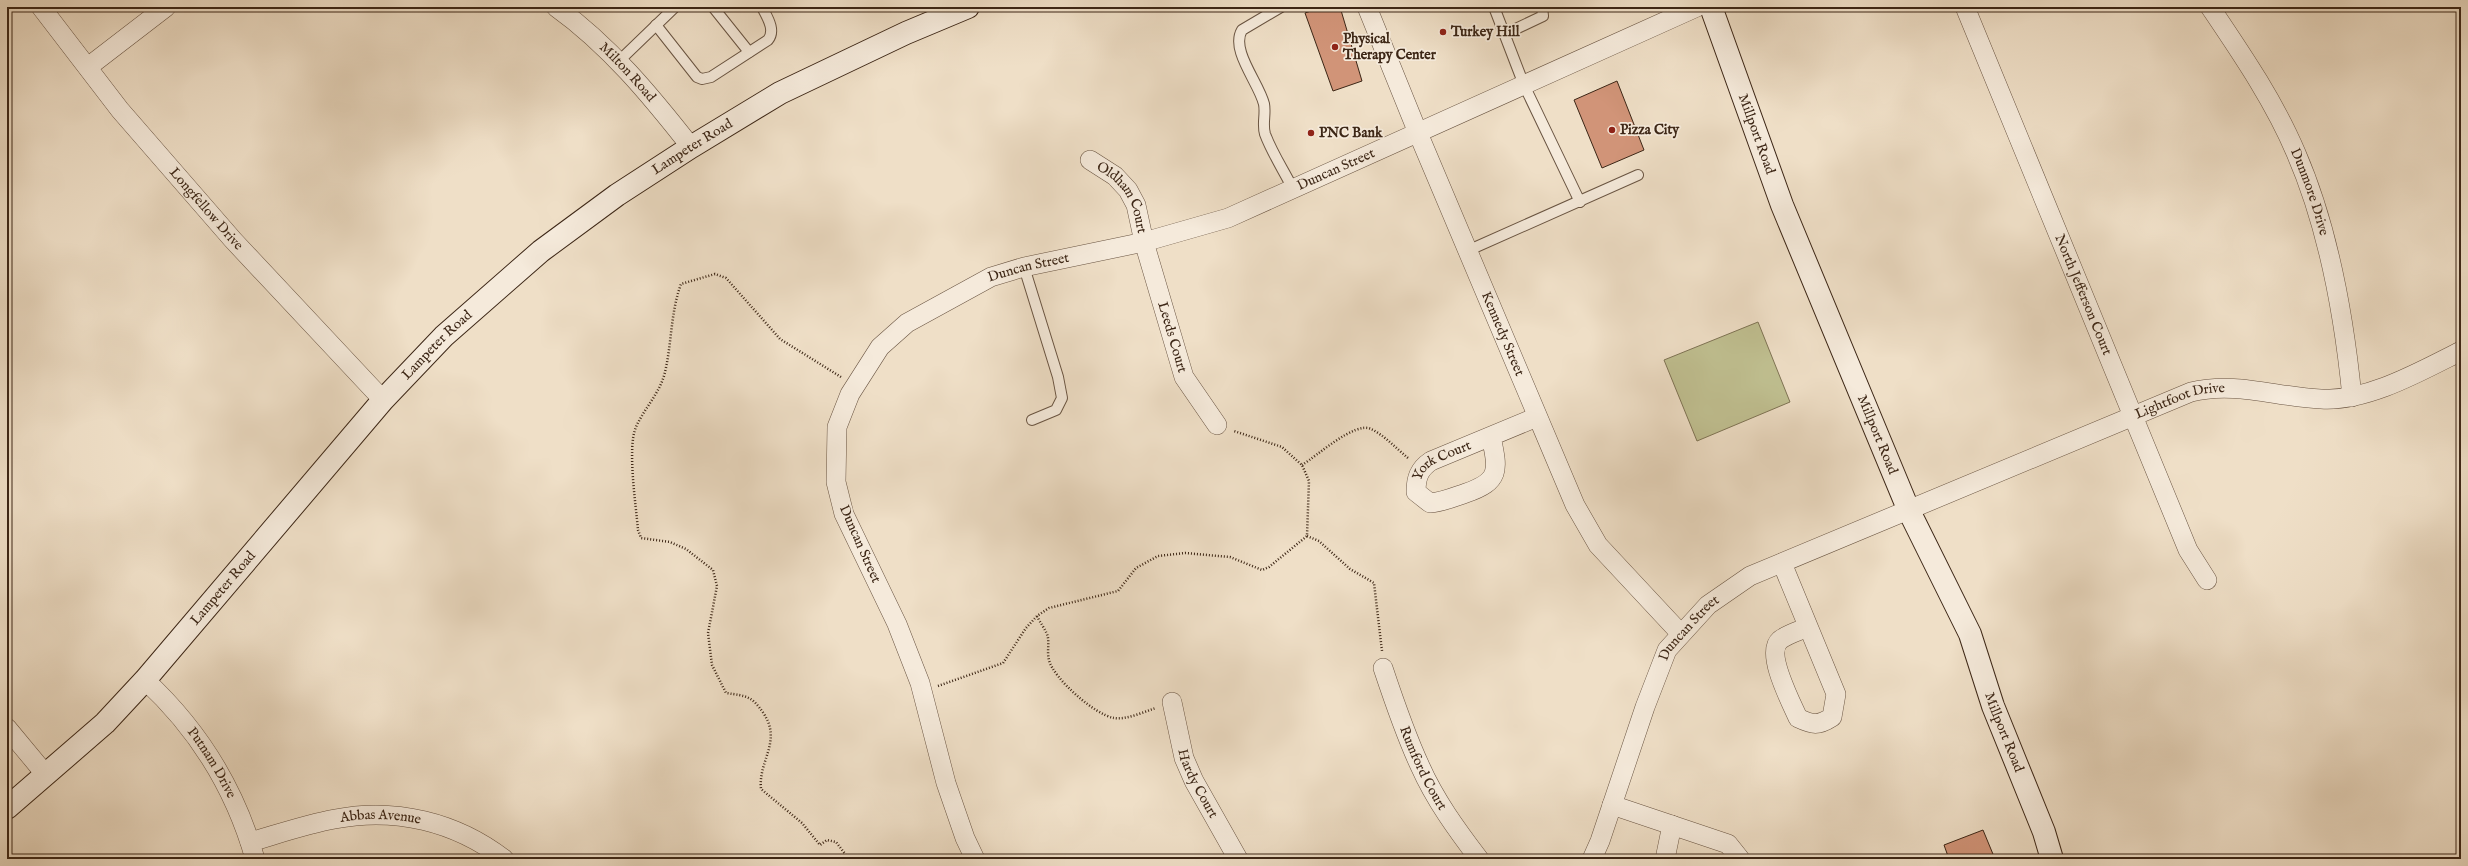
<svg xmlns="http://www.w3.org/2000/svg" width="2468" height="866" font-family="'IM FELL English',serif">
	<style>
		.green { fill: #c0c091; stroke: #7e7354 }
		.building { fill: #d19478; stroke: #3c2616 }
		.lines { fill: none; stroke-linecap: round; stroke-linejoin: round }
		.service-casing { stroke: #695442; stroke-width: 12 }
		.minor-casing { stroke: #695442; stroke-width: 20 }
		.secondary-casing { stroke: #3c2616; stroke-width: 24 }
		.path { stroke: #3c2616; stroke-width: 2.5; stroke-dasharray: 1 2; stroke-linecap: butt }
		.service { stroke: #f5eadb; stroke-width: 10 }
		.minor { stroke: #f5eadb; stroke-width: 19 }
		.secondary { stroke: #f5eadb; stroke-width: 22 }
		.poi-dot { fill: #8f2418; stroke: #f5eadb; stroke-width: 1.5 }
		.labels { text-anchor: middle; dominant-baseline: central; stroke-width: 3.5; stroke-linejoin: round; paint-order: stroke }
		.poi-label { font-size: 14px; font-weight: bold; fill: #3c2616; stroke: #f5eadb; text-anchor: start }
		.street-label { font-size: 14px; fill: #3c2616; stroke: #f5eadb }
	</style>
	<rect width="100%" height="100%" fill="#efdfc7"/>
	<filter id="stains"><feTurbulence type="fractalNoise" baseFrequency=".005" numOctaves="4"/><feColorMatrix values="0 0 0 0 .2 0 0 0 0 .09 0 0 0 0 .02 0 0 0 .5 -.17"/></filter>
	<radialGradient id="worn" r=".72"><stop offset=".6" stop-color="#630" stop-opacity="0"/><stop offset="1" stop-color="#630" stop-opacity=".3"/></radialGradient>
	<polygon class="green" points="1758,322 1790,402 1697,441 1664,360"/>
	<g class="building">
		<polygon points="1323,7 1340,7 1362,81 1333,91 1305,13"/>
		<polygon points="1617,81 1644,150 1602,168 1574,100"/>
		<polygon points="1983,830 1995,859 1949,859 1944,845"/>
	</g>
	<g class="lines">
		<g class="service-casing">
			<g id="service">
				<polyline points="713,7 749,52"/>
				<path d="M1281 7 1242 30C1230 50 1259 83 1264 104 1266 114 1262 124 1265 134 1272 153 1284 171 1293 189"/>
				<polyline points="1494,7 1524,85 1580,202"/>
				<path d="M656 25 697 77 702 79 711 77 768 40C776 30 767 17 762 7"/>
				<polyline points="1505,34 1543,16 1542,7"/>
				<polyline points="619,61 675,7"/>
				<polyline points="1467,251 1638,175"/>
				<polyline points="1024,267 1058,377 1062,398 1056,410 1032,420"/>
			</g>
		</g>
		<g class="minor-casing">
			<g id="minor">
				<path id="s1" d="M41 7 120 110 233 240 383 400"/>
				<path id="s2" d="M556 7C609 45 651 96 691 147"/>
				<path id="s3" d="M1367 7 1418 133 1575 505 1598 545 1681 634"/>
				<path id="s4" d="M1965 7 2188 550 2207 580"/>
				<path id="s5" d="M2210 7C2241 53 2274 101 2296 153 2329 229 2344 315 2352 397"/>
				<polyline points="88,67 166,7"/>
				<path id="s6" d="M1090 160 1115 176 1128 190 1136 205 1144 242 1184 377 1217 425"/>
				<path id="s7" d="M1491 436C1498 470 1501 481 1466 493 1454 497 1443 502 1430 503L1416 492C1416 478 1419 469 1431 461L1537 417"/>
				<path d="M1782 563 1836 694 1832 717C1818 726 1813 725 1798 718 1791 702 1765 653 1780 640 1788 634 1799 631 1808 627"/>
				<path id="s8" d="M1383 668C1394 701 1405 734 1420 766 1435 800 1457 830 1479 859"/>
				<path id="s9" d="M145 680C199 730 235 788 255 859"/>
				<path id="s10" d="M1172 702 1184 758 1194 781 1238 859"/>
				<polyline points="7,728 46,775"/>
				<polyline points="1612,805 1728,844 1740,859"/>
				<path id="s11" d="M250 842C278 834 307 824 335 819 395 807 456 822 504 859"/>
				<path id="s12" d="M975 859 965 838 946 783 920 683 897 624 844 514 836 482 837 427 850 394 880 347 907 323 991 277 1024 267 1144 242 1228 218 1697 7"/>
				<path id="s13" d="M1592 859 1600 841 1645 707 1667 650 1708 605 1750 576 2191 392C2235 381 2276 397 2321 399 2367 402 2421 371 2461 351"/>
				<polyline points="1665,859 1672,825"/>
			</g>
		</g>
		<g class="secondary-casing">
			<g id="secondary">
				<path id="s14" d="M1711 7 1782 205 1909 511 1970 634 1993 706 2044 832 2052 859"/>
				<path id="s15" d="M7 808 105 723 145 680 383 400 444 336 541 251 617 195 691 147 780 93 906 33 968 7"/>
			</g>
		</g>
		<g class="path">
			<path d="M841 377 780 339 726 278 715 274 681 284C670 314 672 346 664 376 658 395 644 409 636 427 627 447 636 505 638 530L641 538 670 542 686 549 713 570 717 586 708 633 712 665 726 693C747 696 752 696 764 714 782 742 758 761 761 789L802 823 820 845 827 840 836 842 849 859"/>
			<path d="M1302 465C1317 456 1355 421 1371 429 1384 435 1397 449 1408 458"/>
			<polyline points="1307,536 1319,541 1350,569 1374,583 1382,651"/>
			<path d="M1037 616C1040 623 1047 631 1048 638 1049 645 1047 653 1049 660 1053 678 1095 715 1114 718 1127 720 1143 712 1156 708"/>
			<polyline points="938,686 1003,663 1026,628 1037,616 1049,608 1118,591 1136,568 1158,556 1185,553 1230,557 1262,570 1269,567 1307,536 1309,481 1302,465 1282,447 1234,431"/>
		</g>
		<use href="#service" class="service"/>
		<use href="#minor" class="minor"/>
		<use href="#secondary" class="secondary"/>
	</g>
	<g class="poi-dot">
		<circle cx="1443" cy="32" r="4"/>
		<circle cx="1335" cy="47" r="4"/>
		<circle cx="1612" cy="130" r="4"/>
		<circle cx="1311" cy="133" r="4"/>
	</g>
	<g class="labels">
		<g class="poi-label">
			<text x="1451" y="32">Turkey Hill</text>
			<text x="1343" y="39">Physical<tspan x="1343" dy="16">Therapy Center</tspan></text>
			<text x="1620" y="130">Pizza City</text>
			<text x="1319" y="133">PNC Bank</text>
		</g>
		<g class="street-label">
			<text stroke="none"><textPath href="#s2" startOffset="97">Milton Road</textPath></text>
			<text stroke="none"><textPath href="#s14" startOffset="135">Millport Road</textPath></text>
			<text stroke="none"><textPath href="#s15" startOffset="957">Lampeter Road</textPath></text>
			<text stroke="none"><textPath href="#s12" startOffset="1044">Duncan Street</textPath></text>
			<text stroke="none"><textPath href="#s5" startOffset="211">Dunmore Drive</textPath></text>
			<text stroke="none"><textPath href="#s6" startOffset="52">Oldham Court</textPath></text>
			<text stroke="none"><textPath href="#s1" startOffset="261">Longfellow Drive</textPath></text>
			<text stroke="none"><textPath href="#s12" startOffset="720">Duncan Street</textPath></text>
			<text stroke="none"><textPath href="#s4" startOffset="311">North Jefferson Court</textPath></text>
			<text stroke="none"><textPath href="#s3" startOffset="354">Kennedy Street</textPath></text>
			<text stroke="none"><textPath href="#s6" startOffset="203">Leeds Court</textPath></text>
			<text stroke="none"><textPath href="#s15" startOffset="633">Lampeter Road</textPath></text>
			<text stroke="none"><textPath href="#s13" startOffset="799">Lightfoot Drive</textPath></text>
			<text stroke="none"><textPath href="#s14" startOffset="459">Millport Road</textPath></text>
			<text stroke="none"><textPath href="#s7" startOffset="174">York Court</textPath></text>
			<text transform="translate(860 544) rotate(66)">Duncan Street</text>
			<text stroke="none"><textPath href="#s15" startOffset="309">Lampeter Road</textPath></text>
			<text stroke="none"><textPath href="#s13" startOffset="253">Duncan Street</textPath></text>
			<text stroke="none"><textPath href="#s14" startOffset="783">Millport Road</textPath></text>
			<text stroke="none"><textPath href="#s9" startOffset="107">Putnam Drive</textPath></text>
			<text stroke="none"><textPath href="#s8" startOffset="108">Rumford Court</textPath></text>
			<text stroke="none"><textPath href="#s10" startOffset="86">Hardy Court</textPath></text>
			<text stroke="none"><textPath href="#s11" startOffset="134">Abbas Avenue</textPath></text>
		</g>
	</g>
	<rect width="2468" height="866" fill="none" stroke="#efdfc7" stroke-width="24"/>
	<rect x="8" y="8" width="2452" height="850" fill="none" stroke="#3c2616" stroke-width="2"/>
	<rect x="12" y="12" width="2444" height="842" fill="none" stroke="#3c2616"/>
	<rect width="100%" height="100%" filter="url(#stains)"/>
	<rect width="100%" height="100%" fill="url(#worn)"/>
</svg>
